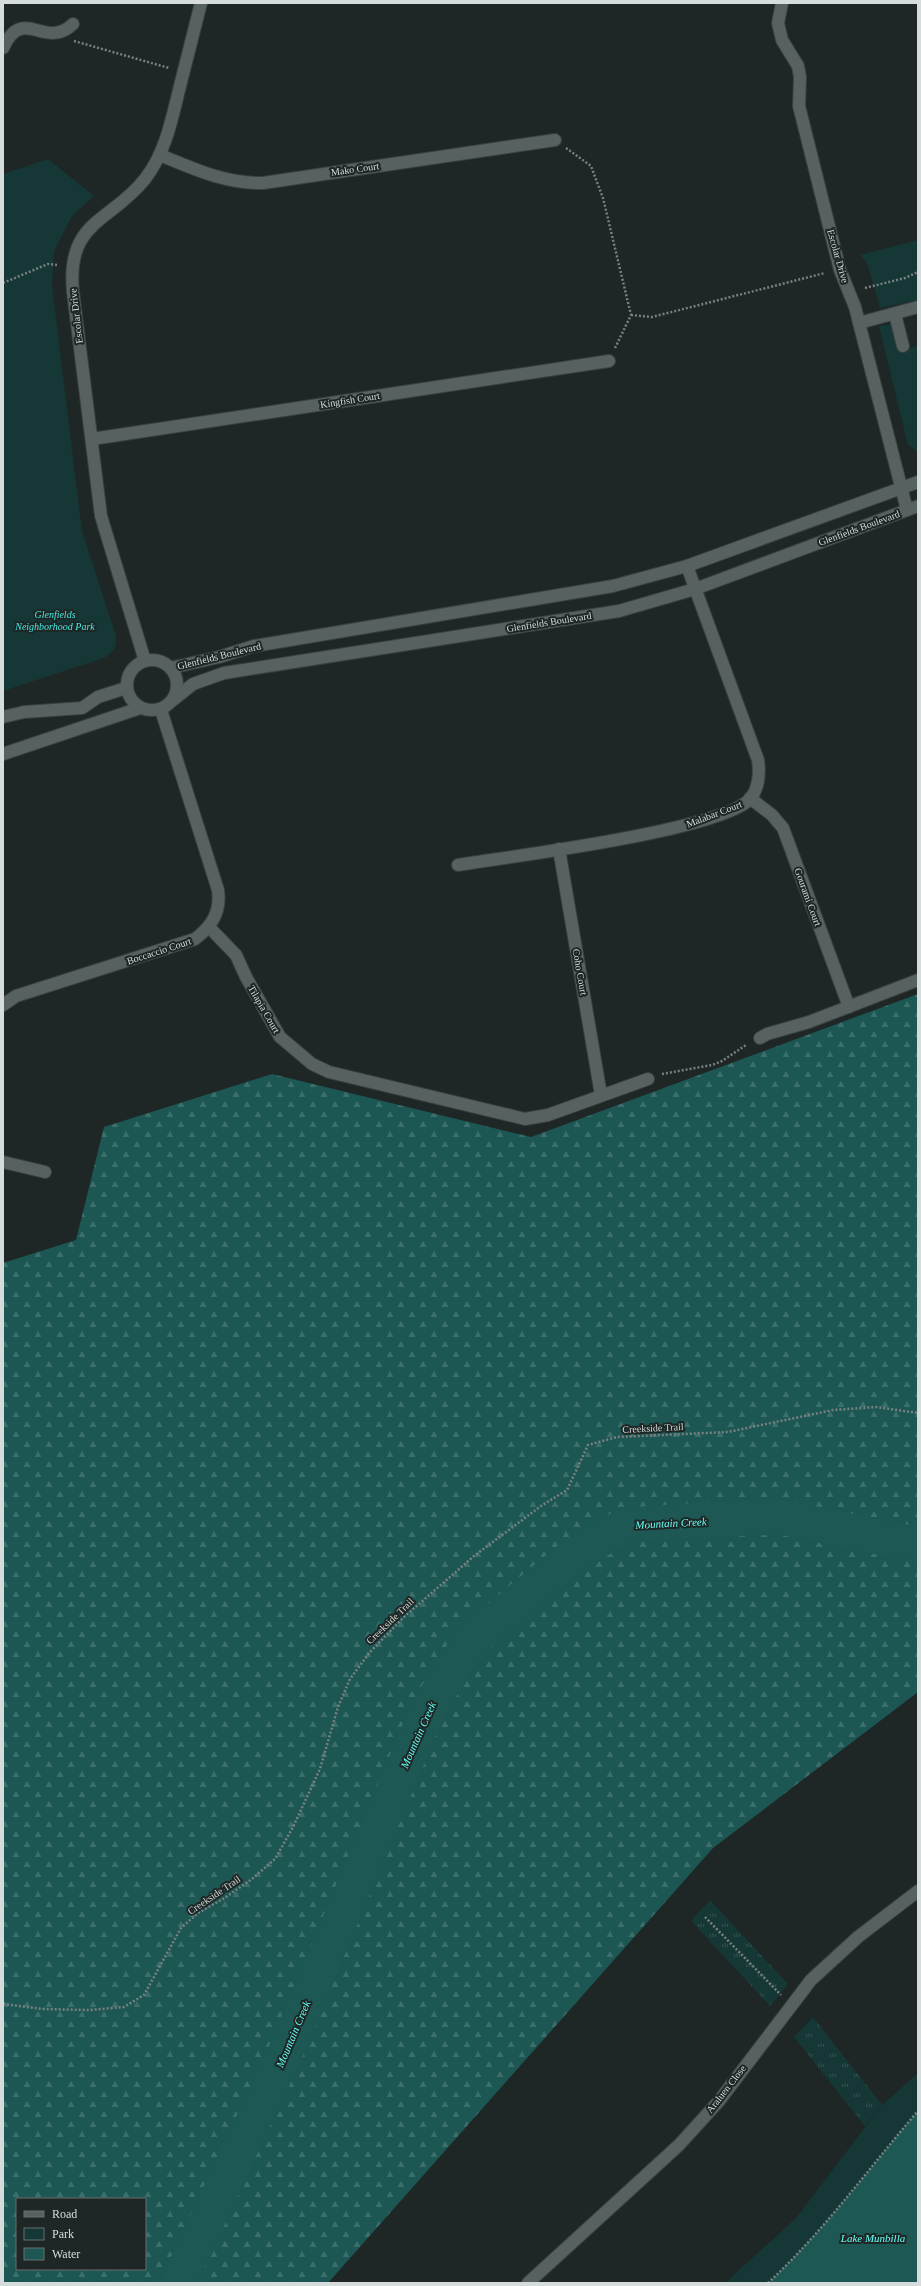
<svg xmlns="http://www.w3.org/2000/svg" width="921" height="2286" font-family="Georgia,serif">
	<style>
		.grass { fill: url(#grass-tufts) }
		.forest { fill: url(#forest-firs); fill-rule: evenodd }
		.park { fill: #153735 }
		.water { fill: #1d5854 }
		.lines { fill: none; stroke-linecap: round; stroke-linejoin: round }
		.river { stroke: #1d5854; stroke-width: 35 }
		.minor-casing { stroke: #394140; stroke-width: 14 }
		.path { stroke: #798180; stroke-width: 2.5; stroke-dasharray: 2 2; stroke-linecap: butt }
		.minor { stroke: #576160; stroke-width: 12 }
		.labels { text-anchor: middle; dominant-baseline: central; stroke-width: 4; stroke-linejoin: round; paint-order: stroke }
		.street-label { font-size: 10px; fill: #d6dcdb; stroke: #1e2726 }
		.park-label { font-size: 10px; font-style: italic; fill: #47e8e0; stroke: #1e2726 }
		.water-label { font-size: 11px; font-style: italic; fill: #64fff6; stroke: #1e2726 }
	</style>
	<defs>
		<pattern id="grass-tufts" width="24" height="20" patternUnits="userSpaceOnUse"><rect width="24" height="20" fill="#153735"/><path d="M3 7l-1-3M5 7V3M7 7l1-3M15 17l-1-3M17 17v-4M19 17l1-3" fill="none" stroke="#365352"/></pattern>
		<pattern id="forest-firs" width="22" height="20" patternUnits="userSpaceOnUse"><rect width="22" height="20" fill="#1c5754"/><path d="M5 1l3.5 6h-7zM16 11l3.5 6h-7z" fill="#3c6f6c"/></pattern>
	</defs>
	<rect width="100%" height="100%" fill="#1e2726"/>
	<g class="grass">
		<polygon points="710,1900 788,1984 770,2006 691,1921"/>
		<polygon points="813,2017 882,2105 865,2126 794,2037"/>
	</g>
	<path class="forest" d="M918 994V1692L713 1848 328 2283H3V1263L76 1240 104 1127 272 1074 531 1137ZM17 2199H145V2269H17Z"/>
	<g class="park">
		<path d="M48 159 94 196 72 216 54 251 52 286 82 531 116 636C116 648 114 652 104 658L3 691V174Z"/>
		<polygon points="918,240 918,300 880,308 867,263 860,255"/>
		<polygon points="892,324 899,351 918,346 918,452 908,445 879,326"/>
		<polygon points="918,2073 918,2111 832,2216 795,2258 768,2283 725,2283 796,2218 882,2105"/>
	</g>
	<path class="water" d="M918 2111V2283H768C824 2231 868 2169 918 2111Z"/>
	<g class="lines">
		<polyline class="river" points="178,2283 286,2051 428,1709 470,1641 576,1553 626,1525 702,1520 781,1517 903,1542 918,1542"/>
		<g class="minor-casing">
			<g id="minor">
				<polyline points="782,3 778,23 782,40 798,66 800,77 799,106 840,270 855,307 907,510"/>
				<path d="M3 48C23 4 45 51 73 24"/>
				<path d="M160 155C194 169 226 184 263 183L555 140"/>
				<polyline points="895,314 903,346"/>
				<polyline points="859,323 918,307"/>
				<polyline points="92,439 609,361"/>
				<circle cx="152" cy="685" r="25"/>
				<path d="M145 661 101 516 73 292C66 220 110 223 145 179 166 152 172 118 180 86 187 58 194 31 201 3"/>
				<polyline points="170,668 219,657 254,646 613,586 687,566 918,482"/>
				<polyline points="173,700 193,684 224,673 619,611 695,589 918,506"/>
				<polyline points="3,717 24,712 82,708 98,697 126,688"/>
				<polyline points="3,754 140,708"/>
				<polyline points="750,798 772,815 783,828 849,1007"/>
				<polyline points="559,849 601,1095"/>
				<path d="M458 865C507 857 725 830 751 798 759 787 760 774 758 760L687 566"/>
				<polyline points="209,927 236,955 246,977 280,1037 312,1064 329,1072 525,1119 548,1115 648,1079"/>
				<path d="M3 1005 16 996 195 939C212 926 221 912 218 890L161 710"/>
				<polyline points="760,1038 767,1034 809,1022 918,980"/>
				<polyline points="3,1162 45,1172"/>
				<polyline points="528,2283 679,2145 719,2101 811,1980 858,1937 918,1891"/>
			</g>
		</g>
		<g class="path">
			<polyline points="74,41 169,68"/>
			<polyline points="566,148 591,166 603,198 631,315 615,348"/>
			<polyline points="3,283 48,264 57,265"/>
			<polyline points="865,288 905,278 918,272"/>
			<polyline points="631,315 652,317 825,273"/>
			<polyline points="662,1074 712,1065 722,1061 746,1045"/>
			<polyline points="705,1917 781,1995"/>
			<polyline points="3,2004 42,2009 90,2010 124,2007 144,1995 181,1928 198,1913 223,1899 252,1879 275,1859 293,1827 320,1769 338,1707 350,1679 370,1652 404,1617 474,1556 541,1506 567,1490 588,1445 617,1437 728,1432 833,1410 876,1407 918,1413"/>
			<path d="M768 2283C824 2231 868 2169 918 2111"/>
		</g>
		<use href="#minor" class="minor"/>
	</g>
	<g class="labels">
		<g class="street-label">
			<text transform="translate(355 169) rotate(-8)">Mako Court</text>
			<text transform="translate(838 256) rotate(74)">Escolar Drive</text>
			<text transform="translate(76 316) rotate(-97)">Escolar Drive</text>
			<text transform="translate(350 400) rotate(-9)">Kingfish Court</text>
			<text transform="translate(859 528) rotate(-20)">Glenfields Boulevard</text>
			<text transform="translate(549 622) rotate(-9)">Glenfields Boulevard</text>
			<text transform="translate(219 656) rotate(-14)">Glenfields Boulevard</text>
			<text transform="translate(714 814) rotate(-21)">Malabar Court</text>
			<text transform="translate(808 897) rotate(70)">Gourami Court</text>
			<text transform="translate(159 951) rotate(-18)">Boccaccio Court</text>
			<text transform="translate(580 972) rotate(80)">Coho Court</text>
			<text transform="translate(264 1009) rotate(60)">Tilapia Court</text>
			<text transform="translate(653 1428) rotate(-3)">Creekside Trail</text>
			<text transform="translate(390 1621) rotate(-44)">Creekside Trail</text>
			<text transform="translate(214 1895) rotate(-34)">Creekside Trail</text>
			<text transform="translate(726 2089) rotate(-52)">Araluen Close</text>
		</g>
		<g class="park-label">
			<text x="55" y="614">Glenfields<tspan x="55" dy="12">Neighborhood Park</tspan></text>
		</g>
		<g class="water-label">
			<text transform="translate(671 1523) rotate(-3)">Mountain Creek</text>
			<text transform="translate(418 1735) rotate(-66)">Mountain Creek</text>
			<text transform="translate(293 2034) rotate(-67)">Mountain Creek</text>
			<text x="873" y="2238">Lake Munbilla</text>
		</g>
	</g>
	<rect width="921" height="2286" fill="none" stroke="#d6dcdb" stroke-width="8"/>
	<rect x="16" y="2198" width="130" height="72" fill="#1e2726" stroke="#686f6e"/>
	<rect x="24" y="2211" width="20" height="6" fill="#576160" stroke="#686f6e"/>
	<text x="52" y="2218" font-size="12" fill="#d6dcdb">Road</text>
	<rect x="24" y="2228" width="20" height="12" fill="#153735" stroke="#686f6e"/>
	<text x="52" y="2238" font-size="12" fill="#d6dcdb">Park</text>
	<rect x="24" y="2248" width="20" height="12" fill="#1d5854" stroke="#686f6e"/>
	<text x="52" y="2258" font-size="12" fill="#d6dcdb">Water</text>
</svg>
